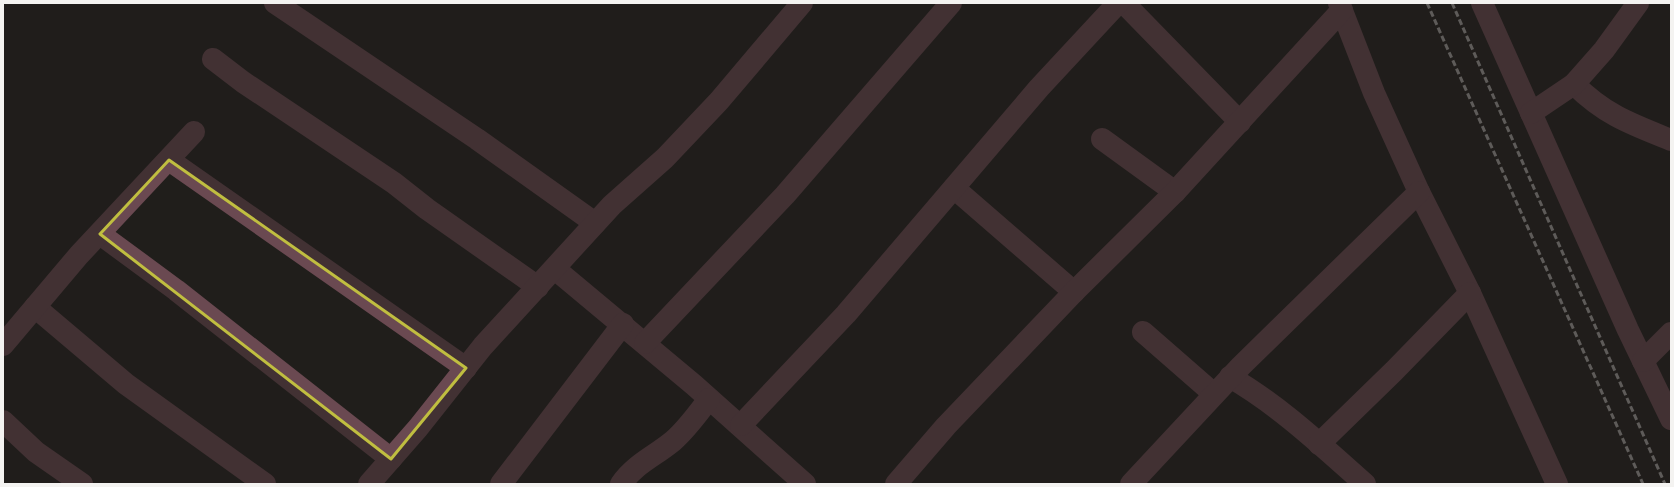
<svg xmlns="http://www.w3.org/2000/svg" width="1674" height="487" font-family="Poppins,sans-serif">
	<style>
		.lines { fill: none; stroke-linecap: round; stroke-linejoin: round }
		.minor { stroke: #6a4951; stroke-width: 22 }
		.rail { stroke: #a8a7a5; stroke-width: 3; stroke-dasharray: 6 3; stroke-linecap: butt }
		.marked { fill: none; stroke: #c0be40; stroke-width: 3; stroke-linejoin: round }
	</style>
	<rect width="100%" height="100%" fill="#201e1b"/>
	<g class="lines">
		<g class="minor">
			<polyline points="275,3 477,139 595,223"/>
			<polyline points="1124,3 1240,122"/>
			<polyline points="1339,3 1374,93 1419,192 1470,293 1557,484"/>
			<polyline points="1482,3 1628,330 1671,419"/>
			<polyline points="213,59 243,82 394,183 427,209 538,287"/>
			<path d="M1574 84C1605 115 1631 124 1671 140"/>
			<polyline points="1531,113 1574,84 1604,50 1638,3"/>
			<polyline points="1102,139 1175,192"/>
			<polyline points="169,160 466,368"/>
			<polyline points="954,188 1074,292"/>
			<polyline points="100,234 176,290 391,459"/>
			<polyline points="555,269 694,385 805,484"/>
			<polyline points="35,307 126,384 265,484"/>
			<polyline points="1143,332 1214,394"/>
			<polyline points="645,343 785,195 951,3"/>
			<polyline points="3,345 79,255 194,132"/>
			<polyline points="1643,361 1671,333"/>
			<path d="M1230 377C1280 406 1322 446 1365 484"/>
			<polyline points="3,421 36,452 82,484"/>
			<polyline points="741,425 846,314 1039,88 1118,3"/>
			<polyline points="1319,444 1394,371 1470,293"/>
			<polyline points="369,484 418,428 483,346 612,205 665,158 719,101 802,3"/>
			<polyline points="501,484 623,324"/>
			<path d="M621 484C635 464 655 456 673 441 687 429 698 413 709 399"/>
			<polyline points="896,484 946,426 1074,292 1175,192 1342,10"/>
			<polyline points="1131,484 1241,366 1419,192"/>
		</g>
		<g class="rail">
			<polyline points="1427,3 1643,484"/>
			<polyline points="1452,3 1665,484"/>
		</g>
	</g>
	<path d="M0 0H1674V487H0ZM169 160 466 368 391 459 100 234Z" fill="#201e1b" fill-opacity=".55" fill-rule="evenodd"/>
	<path class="marked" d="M169 160 466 368 391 459 100 234Z"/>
	<rect width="1674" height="487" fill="none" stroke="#f4f3f1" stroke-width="8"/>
</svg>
